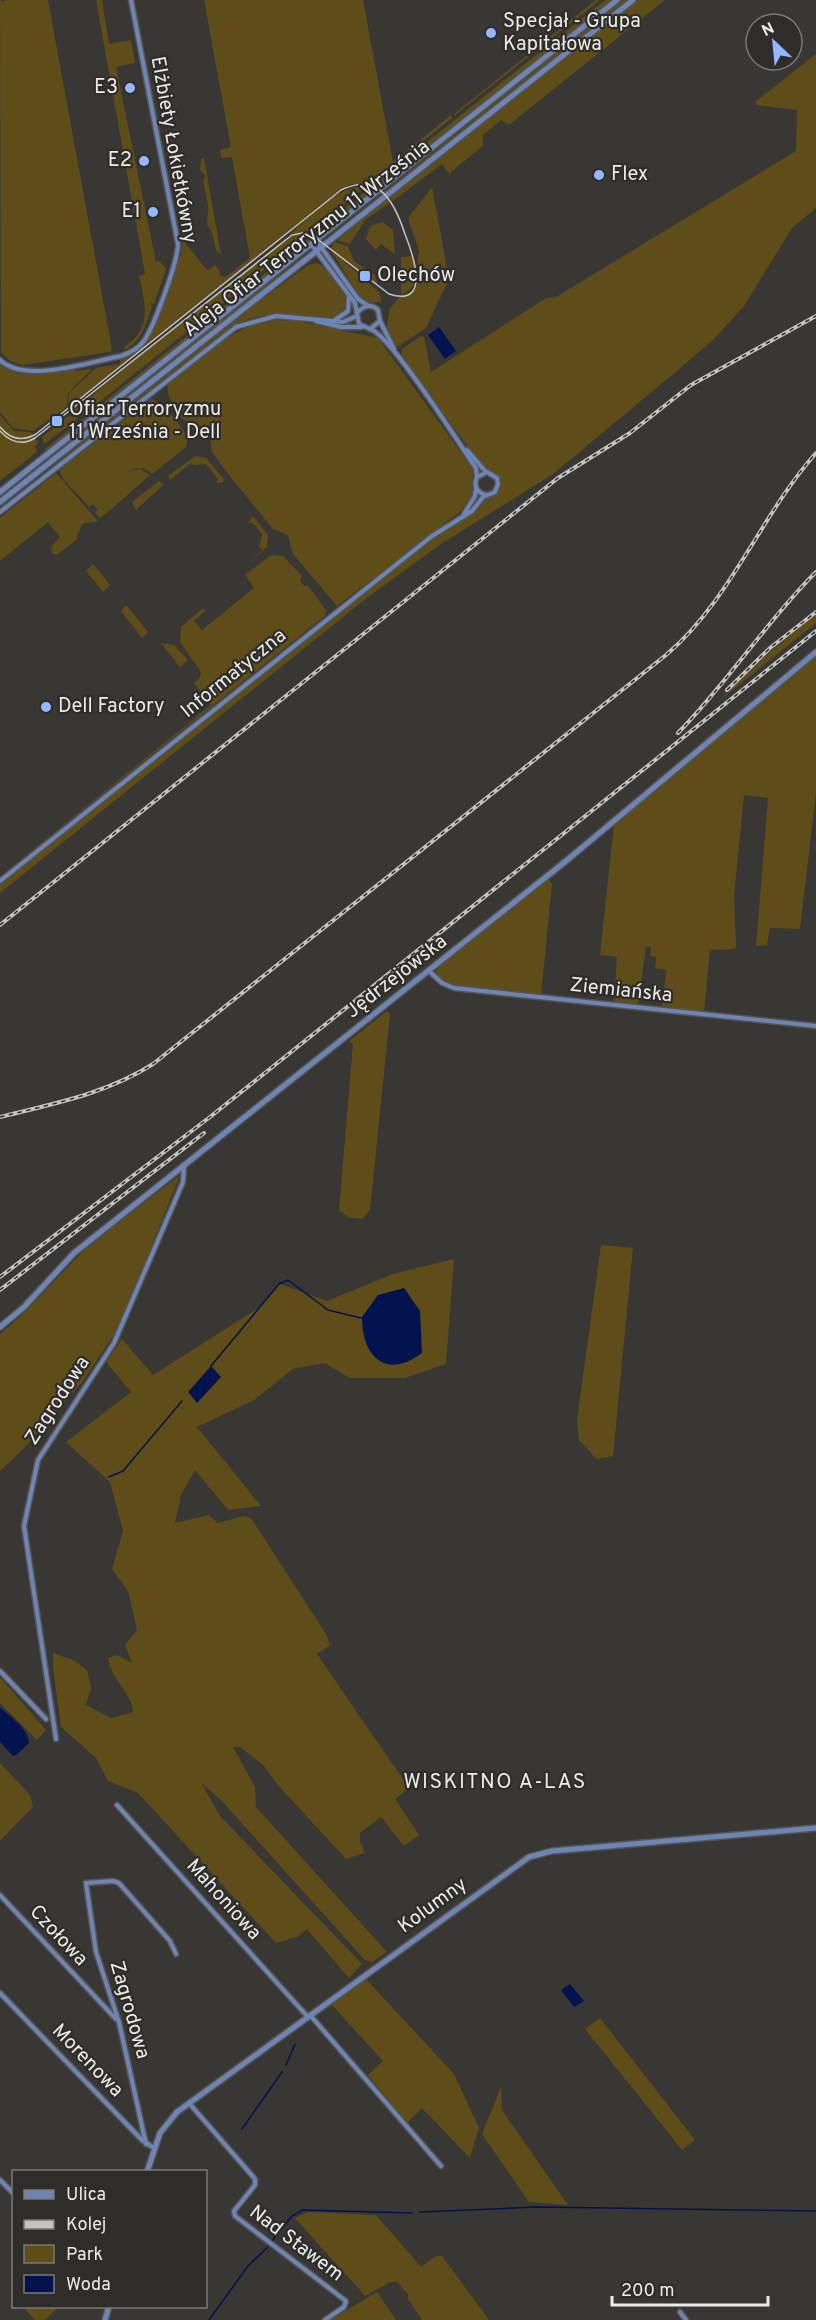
<svg xmlns="http://www.w3.org/2000/svg" width="816" height="2320" font-family="Overpass,sans-serif">
	<style>
		.green { fill: #5e4d18 }
		.water { fill: #021350 }
		.lines { fill: none; stroke-linecap: round; stroke-linejoin: round }
		.stream { stroke: #021350; stroke-width: 1.5 }
		.minor-casing { stroke: #555451; stroke-width: 7 }
		.tertiary-casing { stroke: #555451; stroke-width: 8 }
		.minor { stroke: #6d84b4; stroke-width: 4 }
		.tertiary { stroke: #6d84b4; stroke-width: 5 }
		.tram { stroke: #c4c3c1; stroke-width: 1.5 }
		.rail-casing { stroke: #c4c3c1; stroke-width: 4 }
		.rail { stroke: #2e2d2a; stroke-width: 1.5; stroke-dasharray: 4.5; stroke-linecap: butt }
		.poi-dot { fill: #95b7fd; stroke: #2e2d2a; stroke-width: 2 }
		.labels { text-anchor: middle; dominant-baseline: central; stroke-width: 4.5; stroke-linejoin: round; paint-order: stroke }
		.poi-label { font-size: 20px; fill: #ecebe9; stroke: #2e2d2a; text-anchor: start }
		.street-label { font-size: 20px; fill: #ecebe9; stroke: #2e2d2a }
		.neighbourhood-label { font-size: 21px; letter-spacing: 1.5px; fill: #ecebe9; stroke: #2e2d2a }
	</style>
	<rect width="100%" height="100%" fill="#383734"/>
	<g class="green">
		<polygon points="0,0 4,2 5,0 48,0 112,349 110,352 23,365 10,361 1,352"/>
		<path d="M96 0H102L109 44 131 40 135 63 116 67 156 262 160 261 166 269 154 304 150 303 152 307C146 324 142 342 124 350V347C153 328 145 305 139 276L145 274Z"/>
		<polygon points="204,0 363,0 393,162 451,115 452,118 368,185 352,184 339,190 67,408 70,392 96,368 120,364 120,359 140,349 151,333 181,255 182,231 186,244 207,270 216,265 221,276 226,277 250,258 232,157 221,158 220,150 231,147"/>
		<polygon points="596,0 600,0 455,115 454,114"/>
		<polygon points="605,0 612,0 376,187 372,186"/>
		<polygon points="622,0 628,0 332,234"/>
		<polygon points="638,0 665,0 509,125 501,120 483,135 483,146 451,172 451,176 442,164 393,201 390,197"/>
		<polygon points="816,54 816,208 792,228 744,306 714,339 678,370 553,474 441,544 368,597 0,893 0,884 430,541 471,514 483,499 498,492 501,485 498,475 482,466 402,357 402,349 421,336 424,337 431,372 546,298 556,297 796,151 797,110 757,105 755,102"/>
		<polygon points="204,158 221,254 216,250 211,230 207,225 208,205 203,181 206,176 200,170 201,159"/>
		<polygon points="438,180 432,187 449,279 426,328 397,347 386,330 390,308 400,297 412,292 418,282 418,254 420,253 408,218"/>
		<path d="M366 186 310 233H291C313 214 336 187 366 186Z"/>
		<polygon points="370,187 375,189 326,227 332,218"/>
		<polygon points="389,198 391,202 365,220 350,244 337,240"/>
		<polygon points="383,222 393,230 395,254 381,244 376,250 366,239 370,226"/>
		<polygon points="297,235 308,235 83,415 70,413 285,239"/>
		<polygon points="312,236 314,237 45,452 45,449"/>
		<polygon points="334,242 348,246 354,261 375,275 377,284 331,249"/>
		<polygon points="309,250 249,301 49,457 300,256"/>
		<polygon points="331,250 380,293 381,302 368,303 361,299"/>
		<path d="M412 256C417 272 419 288 401 295V257Z"/>
		<path d="M317 263C330 269 349 293 347 308L338 317C295 319 275 305 232 326L55 464 53 463 219 331 308 265Z"/>
		<path d="M272 320 298 321 378 338 473 469 472 496 461 511 337 606 293 554 288 535 273 529 225 470 212 452 210 437C205 433 201 434 196 431 184 424 162 396 169 383 201 357 230 328 272 320Z"/>
		<path d="M0 364C23 382 48 372 74 367L76 371 92 369 69 392 66 408 33 431 13 428 0 412Z"/>
		<path d="M151 399C160 399 184 428 187 438 188 440 186 445 186 447L152 474C145 467 137 467 129 471L140 469 150 475C133 489 118 505 100 518L95 513 98 509 93 504 89 507 64 480 59 470Z"/>
		<polygon points="0,415 14,431 31,432 38,443 35,446 37,452 0,481"/>
		<polygon points="68,416 79,418 44,444 42,437"/>
		<polygon points="195,456 206,458 224,479 223,482 216,483 218,479 206,464 194,465 191,463 170,480 168,476"/>
		<polygon points="56,473 98,521 82,524 76,540 57,555 52,553 51,547 60,537 48,522 0,561 0,518"/>
		<polygon points="159,481 166,487 163,485 136,510 132,502"/>
		<polygon points="253,516 268,535 267,547 240,570 262,550 259,546 262,534 253,523 248,523"/>
		<polygon points="271,555 283,556 302,576 300,581 304,586 308,586 326,610 326,615 0,876 211,705 194,683 187,688 199,679 201,672 180,642 181,627 203,608 205,611 194,621 202,630 254,588 245,575"/>
		<polygon points="93,564 110,585 103,592 86,571"/>
		<polygon points="126,605 148,632 142,638 121,611"/>
		<polygon points="816,614 816,623 715,704 770,652"/>
		<polygon points="161,643 174,645 188,660 180,667"/>
		<polygon points="816,656 816,793 800,929 770,928 767,945 756,946 768,798 744,795 734,896 736,946 734,949 710,950 704,1013 662,1008 666,970 655,968 656,957 650,956 651,947 646,946 638,1006 614,1004 617,957 600,955 614,824"/>
		<path d="M548 879 552 884 541 996C517 994 447 993 435 973L439 966Z"/>
		<polygon points="387,1011 390,1014 370,1210 362,1219 348,1217 339,1210 353,1044 349,1041"/>
		<polygon points="180,1175 119,1327 83,1381 24,1448 0,1471 0,1334 23,1314 87,1247"/>
		<polygon points="601,1245 633,1248 613,1456 597,1459 579,1440 577,1420"/>
		<path d="M454 1259 446 1364 405 1378H350L324 1363 293 1369 254 1400 197 1427 261 1506 228 1510 195 1470 181 1495 175 1523 209 1515 217 1523 244 1516 251 1518 326 1634 330 1645 317 1654 409 1788 395 1799 419 1835 404 1846 381 1817 360 1833V1842L365 1853 346 1859 278 1785 264 1766 240 1747H233L255 1787 256 1807 387 1952 372 1962 365 1960 221 1800 201 1783 220 1816 362 1964 349 1978 307 1929 297 1937 276 1943 138 1793 108 1781 96 1758 61 1727 53 1668V1653L73 1660 87 1670 91 1688 86 1705 111 1718 133 1712C131 1691 111 1680 108 1658L117 1655 132 1663 125 1645 137 1630 128 1591 112 1569 123 1531 110 1482 66 1442 131 1392 106 1362 122 1339 153 1375 260 1307 280 1284 327 1301 393 1274Z"/>
		<polygon points="0,1677 46,1730 37,1740 0,1703"/>
		<polygon points="0,1763 30,1795 33,1807 0,1841"/>
		<polygon points="366,1979 454,2074 479,2128 470,2158 422,2108 407,2123 368,2075 383,2061 331,2004"/>
		<polygon points="600,2018 695,2140 682,2150 585,2029"/>
		<polygon points="501,2087 502,2110 568,2205 529,2202 482,2134"/>
		<polygon points="309,2212 376,2215 421,2267 436,2256 442,2256 489,2320 422,2320 408,2299 408,2294 397,2282 390,2282 365,2296 295,2218"/>
		<polygon points="377,2292 396,2320 330,2320"/>
		<polygon points="23,2307 59,2307 45,2320 35,2320"/>
	</g>
	<g class="water">
		<polygon points="439,327 456,351 445,359 428,335"/>
		<path d="M404 1288 420 1311 422 1353C386 1380 362 1357 362 1317L378 1295Z"/>
		<polygon points="211,1366 221,1377 197,1403 188,1392"/>
		<path d="M0 1707C10 1717 28 1728 29 1743L16 1755 13 1756 0 1742Z"/>
		<polygon points="570,1984 584,2001 574,2007 561,1990"/>
	</g>
	<g class="lines">
		<g class="stream">
			<polyline points="211,1366 279,1284 288,1280 328,1310 361,1318"/>
			<polyline points="109,1477 123,1471 182,1401"/>
			<polyline points="286,2065 295,2044"/>
			<polyline points="242,2129 282,2072"/>
			<polyline points="420,2212 537,2207 816,2211"/>
			<polyline points="272,2241 292,2216 303,2210 412,2213"/>
			<polyline points="209,2320 248,2266 268,2247"/>
		</g>
		<g class="minor-casing">
			<g id="minor">
				<polyline points="316,240 358,299 367,305"/>
				<path d="M311 244 355 303 359 324 370 329 380 321 378 310C372 304 364 305 358 312"/>
				<polyline points="335,320 348,311 349,297"/>
				<polyline points="316,321 341,327 362,327"/>
				<polyline points="380,321 394,349"/>
				<path d="M370 329C390 334 460 445 476 468L477 477"/>
				<path d="M0 360C25 384 89 362 121 356 130 353 138 349 144 341 154 326 178 262 178 244L131 0"/>
				<polyline points="467,450 486,472"/>
				<polyline points="0,512 236,327 276,316 343,322 357,316"/>
				<polyline points="464,514 475,496 476,489"/>
				<path d="M0 881 432 536 472 511 483 497 495 492 498 484 497 478 487 472 477 477C473 486 477 493 486 495"/>
				<polyline points="429,971 442,983 454,988 816,1026"/>
				<polyline points="0,1671 46,1719"/>
				<polyline points="56,1739 24,1526 38,1460 114,1343 183,1182 184,1166"/>
				<polyline points="117,1805 307,2016"/>
				<polyline points="0,1895 116,2019"/>
				<polyline points="0,1993 142,2140 154,2148"/>
				<polyline points="310,2015 441,2166"/>
				<polyline points="189,2103 255,2179 255,2185 234,2211 235,2216 346,2301 344,2307 325,2320"/>
				<polyline points="146,2144 119,2022 96,1952 86,1883 113,1881 119,1883 170,1941 176,1954"/>
				<polyline points="0,2180 14,2194"/>
				<polyline points="680,2312 686,2320"/>
			</g>
		</g>
		<g class="tertiary-casing">
			<g id="tertiary">
				<polyline points="0,492 617,0"/>
				<polyline points="0,502 633,0"/>
				<polyline points="0,1327 24,1307 74,1253 566,861 816,652"/>
				<polyline points="147,2172 160,2133 177,2112 529,1857 552,1851 816,1828"/>
				<polyline points="105,2320 109,2306"/>
			</g>
		</g>
		<use href="#minor" class="minor"/>
		<use href="#tertiary" class="tertiary"/>
		<path class="tram" d="M0 427C10 439 22 442 36 434L341 190C380 171 395 204 405 234 412 252 433 308 389 294L316 238 303 233 292 235 35 438C22 446 10 442 0 431"/>
		<g class="rail-casing">
			<g id="rail">
				<polyline points="727,690 770,648 816,612"/>
				<path d="M678 733C728 682 766 622 816 572"/>
				<polyline points="0,925 558,478 630,433 691,385 816,316"/>
				<path d="M0 1117C52 1104 106 1094 153 1064L666 655C731 600 760 516 816 453"/>
				<polyline points="0,1277 210,1117 816,631"/>
				<polyline points="0,1290 204,1133"/>
			</g>
		</g>
		<use href="#rail" class="rail"/>
	</g>
	<g class="poi-dot">
		<circle cx="491" cy="33" r="6"/>
		<circle cx="130" cy="88" r="6"/>
		<circle cx="144" cy="161" r="6"/>
		<circle cx="599" cy="175" r="6"/>
		<circle cx="153" cy="212" r="6"/>
		<rect x="359" y="270" width="12" height="12" rx="3"/>
		<rect x="51" y="415" width="12" height="12" rx="3"/>
		<circle cx="46" cy="707" r="6"/>
	</g>
	<g class="labels">
		<g class="poi-label">
			<text x="503" y="22">Specjał - Grupa<tspan x="503" dy="23">Kapitałowa</tspan></text>
			<text x="118" y="88" text-anchor="end">E3</text>
			<text x="132" y="161" text-anchor="end">E2</text>
			<text x="611" y="175">Flex</text>
			<text x="141" y="212" text-anchor="end">E1</text>
			<text x="377" y="276">Olechów</text>
			<text x="69" y="410">Ofiar Terroryzmu<tspan x="69" dy="23">11 Września - Dell</tspan></text>
			<text x="58" y="707">Dell Factory</text>
		</g>
		<g class="street-label">
			<text transform="translate(173 150) rotate(80)">Elżbiety Łokietkówny</text>
			<text transform="translate(307 239) rotate(-38)">Aleja Ofiar Terroryzmu 11 Września</text>
			<text transform="translate(234 674) rotate(-39)">Informatyczna</text>
			<text transform="translate(397 977) rotate(-38)">Jędrzejowska</text>
			<text transform="translate(621 991) rotate(6)">Ziemiańska</text>
			<text transform="translate(58 1401) rotate(-57)">Zagrodowa</text>
			<text transform="translate(223 1900) rotate(48)">Mahoniowa</text>
			<text transform="translate(433 1906) rotate(-36)">Kolumny</text>
			<text transform="translate(58 1936) rotate(47)">Czołowa</text>
			<text transform="translate(129 2010) rotate(74)">Zagrodowa</text>
			<text transform="translate(87 2061) rotate(46)">Morenowa</text>
			<text transform="translate(296 2244) rotate(37)">Nad Stawem</text>
		</g>
		<g class="neighbourhood-label">
			<text x="495" y="1782">WISKITNO A-LAS</text>
		</g>
	</g>
	<rect x="12" y="2170" width="195" height="138" fill="#2e2d2a" stroke="#7a7976" stroke-width="1.5"/>
	<rect x="24" y="2190" width="30" height="9" fill="#6d84b4" stroke="#7a7976" stroke-width="1.5"/>
	<text x="66" y="2200" font-size="18" fill="#ecebe9">Ulica</text>
	<rect x="24" y="2220" width="30" height="9" fill="#c4c3c1" stroke="#7a7976" stroke-width="1.5"/>
	<text x="66" y="2230" font-size="18" fill="#ecebe9">Kolej</text>
	<rect x="24" y="2245" width="30" height="18" fill="#5e4d18" stroke="#7a7976" stroke-width="1.5"/>
	<text x="66" y="2260" font-size="18" fill="#ecebe9">Park</text>
	<rect x="24" y="2275" width="30" height="18" fill="#021350" stroke="#7a7976" stroke-width="1.5"/>
	<text x="66" y="2290" font-size="18" fill="#ecebe9">Woda</text>
	<g transform="translate(774 42) rotate(334)"><circle r="28" fill="#2e2d2a" stroke="#7a7976" stroke-width="1.5"/>
	<path d="M0-4.5L10 22L0 15L-10 22Z" fill="#95b7fd"/>
	<text y="-9" font-size="16" font-weight="bold" text-anchor="middle" fill="#ecebe9">N</text>
	</g>
	<path d="M612 2296v9h156v-9" fill="none" stroke="#ecebe9" stroke-width="3"/>
	<text x="621" y="2296" font-size="18" fill="#ecebe9" stroke="#2e2d2a" stroke-width="4.5" paint-order="stroke">200 m</text>
</svg>
